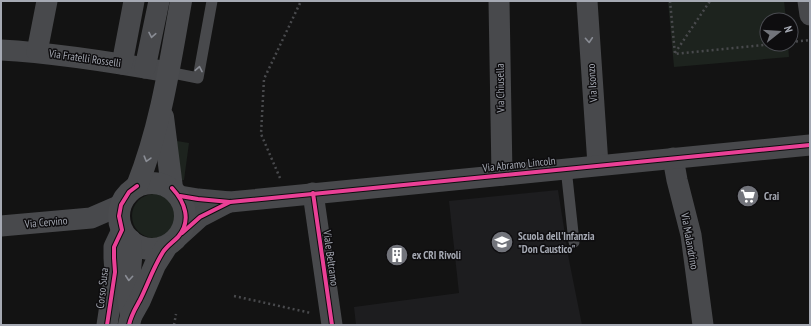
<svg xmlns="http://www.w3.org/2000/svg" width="811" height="326" font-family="'PT Sans Narrow',sans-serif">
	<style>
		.built { fill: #1d1d1f }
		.green { fill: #1d231e }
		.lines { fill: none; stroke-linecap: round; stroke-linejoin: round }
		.path { stroke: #494a4d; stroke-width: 2.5; stroke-dasharray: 2 3; stroke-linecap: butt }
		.service { stroke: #48494c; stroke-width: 11 }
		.minor { stroke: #48494c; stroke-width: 21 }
		.primary { stroke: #4a4b4e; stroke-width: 22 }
		.cycleway-casing { stroke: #0e0d0f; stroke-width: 6 }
		.cycleway { stroke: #ea4096; stroke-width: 4 }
		.oneway { stroke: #898c94 }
		.oneway2 { stroke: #8a8d95 }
		.labels { text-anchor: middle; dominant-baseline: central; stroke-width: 3; stroke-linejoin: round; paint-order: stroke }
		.street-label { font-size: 11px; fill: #a5a9b3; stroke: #0e0d0f }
		.poi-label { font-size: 11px; font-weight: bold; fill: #a5a9b3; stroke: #0e0d0f; text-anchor: start }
	</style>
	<rect width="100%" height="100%" fill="#131313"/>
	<polygon class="built" points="558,190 569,260 582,325 356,325 354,307 459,293 449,201"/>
	<g class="green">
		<polygon points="668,1 784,1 786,20 767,20 767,44 788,44 789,57 674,67"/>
		<polygon points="171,140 189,143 184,180 182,180"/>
		<circle cx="154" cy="216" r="22"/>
	</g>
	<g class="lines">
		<g class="path">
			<polyline points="670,1 675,54 773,44"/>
			<polyline points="791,42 810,40"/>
			<polyline points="675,53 710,1"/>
			<polyline points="280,178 261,134 264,79 301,1"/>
			<polyline points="234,296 311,313"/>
			<polyline points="174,325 176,314"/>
		</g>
		<g class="service">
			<polyline points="168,72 198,78 212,1"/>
			<polyline points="566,168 574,242"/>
		</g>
		<g class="minor">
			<polyline points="499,1 502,175"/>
			<polyline points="587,1 598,165"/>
			<polyline points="808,1 810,15"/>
			<path d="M1 50C57 53 112 62 168 72"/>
			<polyline points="37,52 47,1"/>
			<polyline points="122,64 134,1"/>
			<polyline points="145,68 159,1"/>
			<polyline points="673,158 677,180 691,235 703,325"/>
			<polyline points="313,193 332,325"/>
			<polyline points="180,196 198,199 230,202 810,145"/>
			<polyline points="1,226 91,218 121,205"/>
			<polyline points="179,236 200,217 229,202"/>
			<polyline points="107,325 115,272 114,258 114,247 122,230"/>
		</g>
		<g class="primary">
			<polyline points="163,117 172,188"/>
			<circle cx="152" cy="216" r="33"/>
			<path d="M137 186C161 126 170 63 181 1"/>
			<polyline points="130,240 131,259 128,296 131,316"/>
			<polyline points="129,325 131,316 140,300 155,265 167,246"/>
		</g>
		<g class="cycleway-casing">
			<g id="cycleway">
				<polyline points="313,193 332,325"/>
				<polyline points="180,196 198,199 230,202 810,145"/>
				<polyline points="182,233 200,217 230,202"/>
				<polyline points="107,325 115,272 114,258 114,247 122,230 119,216 121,205 129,192 137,186"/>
				<path d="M129 325C131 315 135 309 140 300 148 284 153 268 163 252 167 246 172 243 178 237 192 221 185 202 172 188"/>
			</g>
		</g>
		<use href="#cycleway" class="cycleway"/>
	</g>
	<defs><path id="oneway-chevron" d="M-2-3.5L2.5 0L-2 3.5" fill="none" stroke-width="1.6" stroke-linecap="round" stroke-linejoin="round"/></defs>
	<g class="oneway">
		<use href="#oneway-chevron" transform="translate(152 35) rotate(101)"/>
		<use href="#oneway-chevron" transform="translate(589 40) rotate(86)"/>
		<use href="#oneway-chevron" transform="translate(199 69) rotate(-79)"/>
	</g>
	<g class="oneway2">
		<use href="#oneway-chevron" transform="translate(147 159) rotate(106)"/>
		<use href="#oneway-chevron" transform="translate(129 278) rotate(95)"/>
	</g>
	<defs>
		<g id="supermarket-disc" transform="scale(1.15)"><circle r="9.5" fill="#72747b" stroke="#0e0d0f"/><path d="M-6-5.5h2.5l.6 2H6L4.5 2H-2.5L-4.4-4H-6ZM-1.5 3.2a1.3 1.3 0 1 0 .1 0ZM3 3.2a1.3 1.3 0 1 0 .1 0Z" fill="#fff"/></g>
		<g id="school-disc" transform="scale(1.15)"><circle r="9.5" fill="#72747b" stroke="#0e0d0f"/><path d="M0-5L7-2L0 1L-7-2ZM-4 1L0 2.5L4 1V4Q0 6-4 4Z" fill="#fff"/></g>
		<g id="building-disc" transform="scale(1.15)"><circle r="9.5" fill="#72747b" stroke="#0e0d0f"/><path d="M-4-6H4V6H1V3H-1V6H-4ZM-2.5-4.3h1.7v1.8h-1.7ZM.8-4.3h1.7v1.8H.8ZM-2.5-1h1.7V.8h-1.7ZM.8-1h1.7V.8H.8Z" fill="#fff"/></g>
	</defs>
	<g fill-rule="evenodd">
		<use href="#supermarket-disc" x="748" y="196"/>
		<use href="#school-disc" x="502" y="242"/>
		<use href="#building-disc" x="397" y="255"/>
	</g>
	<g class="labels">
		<g class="street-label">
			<text transform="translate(85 58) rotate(8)">Via Fratelli Rosselli</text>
			<text transform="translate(592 83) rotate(-94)">Via Isonzo</text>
			<text transform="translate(500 88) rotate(-91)">Via Chiusella</text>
			<text transform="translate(519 164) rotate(-6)">Via Abramo Lincoln</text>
			<text transform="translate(46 222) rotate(-5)">Via Cervino</text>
			<text transform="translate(690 241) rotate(80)">Via Malandrino</text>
			<text transform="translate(331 258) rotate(82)">Viale Beltramo</text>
			<text transform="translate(102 288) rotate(-84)">Corso Susa</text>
		</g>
		<g class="poi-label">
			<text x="764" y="196">Crai</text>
			<text x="518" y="236">Scuola dell'Infanzia<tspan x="518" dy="13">"Don Caustico"</tspan></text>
			<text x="412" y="255">ex CRI Rivoli</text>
		</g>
	</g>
	<rect width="811" height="326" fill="none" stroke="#a5a9b3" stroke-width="4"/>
	<g transform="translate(779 32) rotate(73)"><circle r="19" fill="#0e0d0f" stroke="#4a4b51"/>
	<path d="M0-3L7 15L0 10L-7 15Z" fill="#72747b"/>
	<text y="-6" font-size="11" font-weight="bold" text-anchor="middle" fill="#a5a9b3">N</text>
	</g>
</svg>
